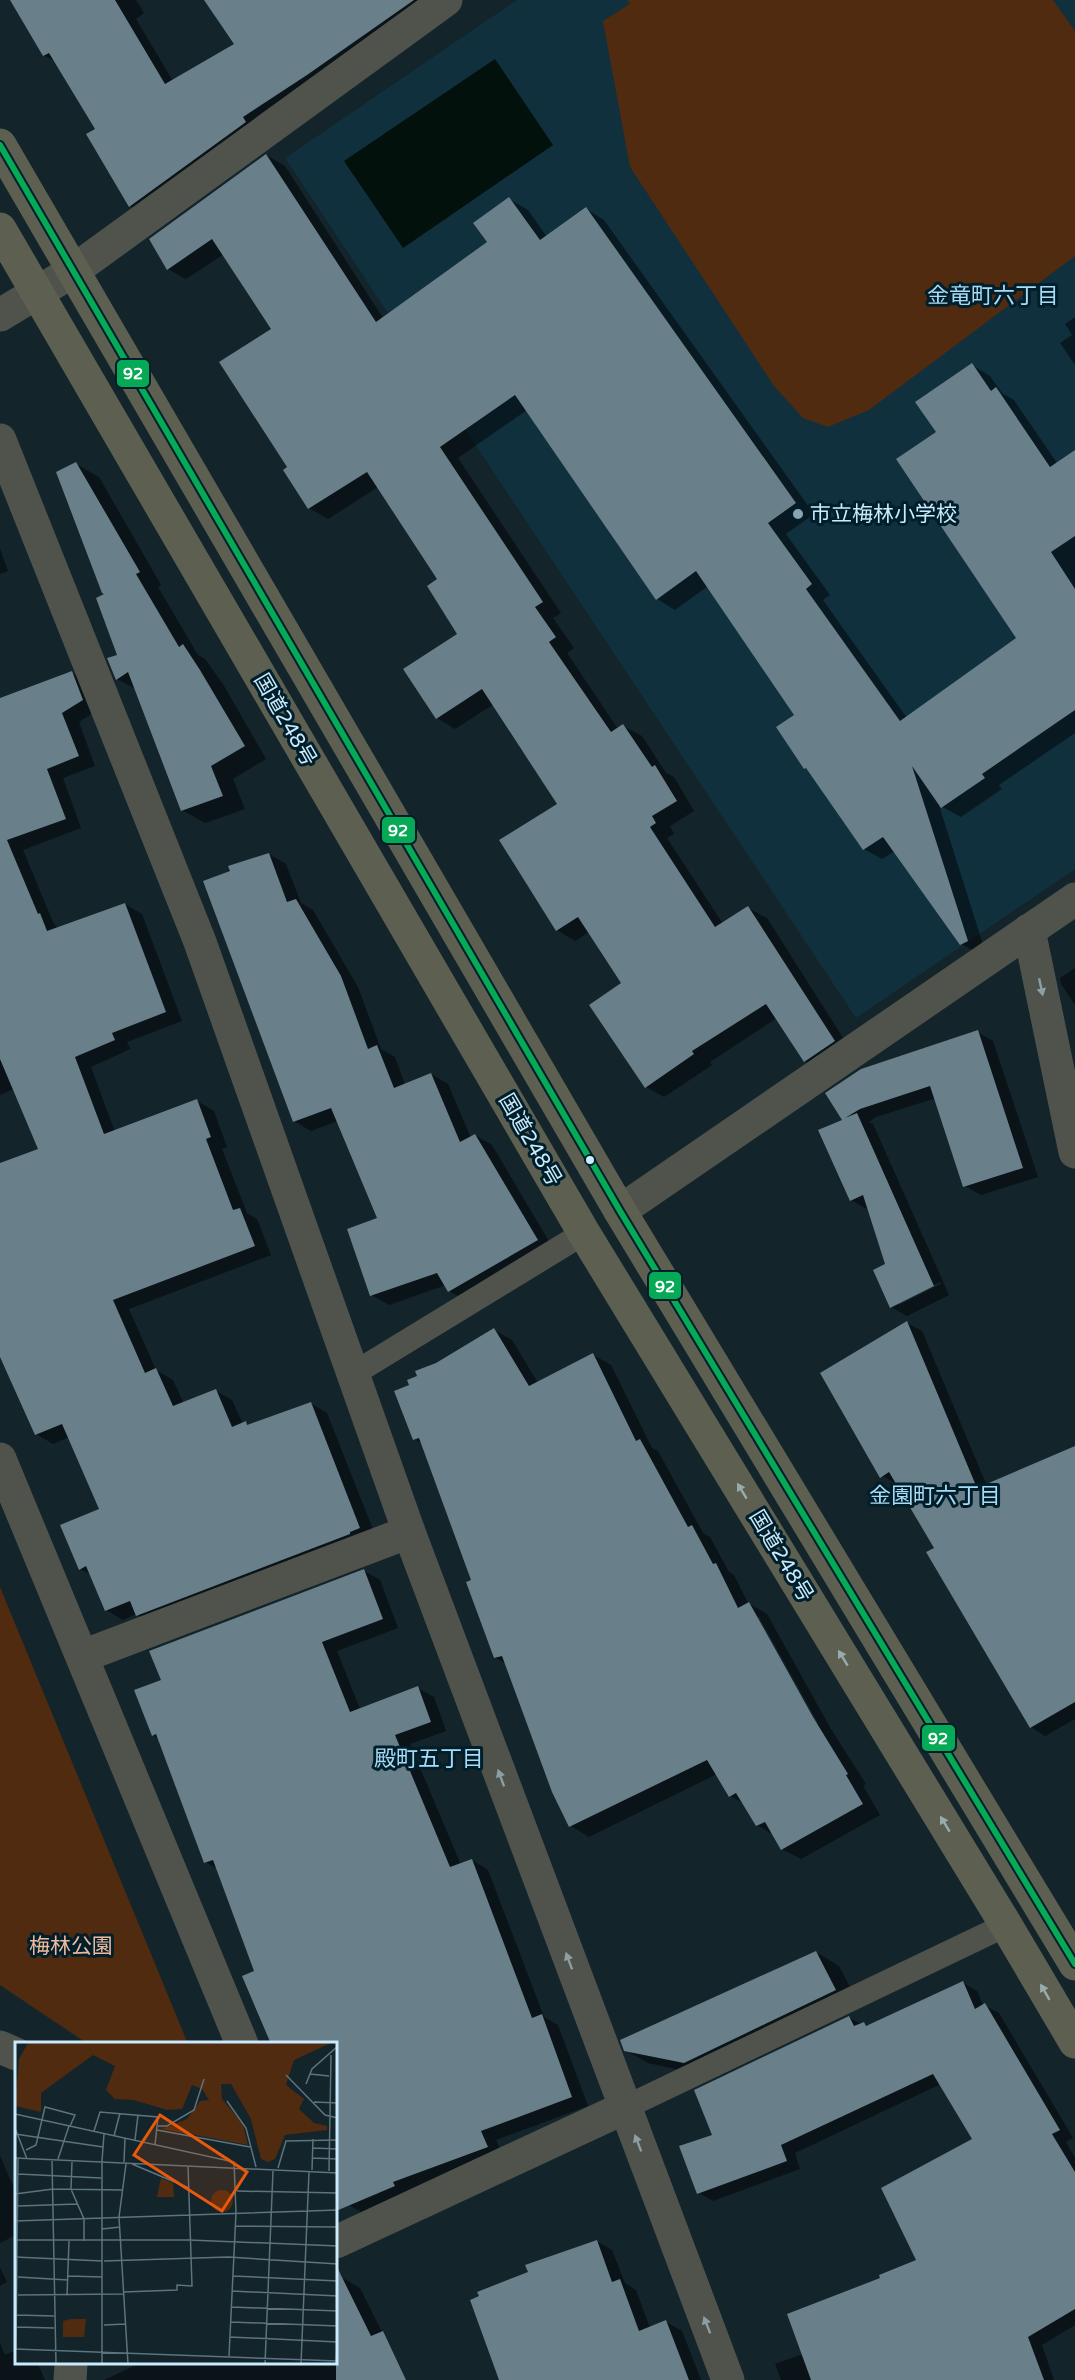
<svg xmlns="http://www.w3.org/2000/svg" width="1075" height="2380" font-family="'Varela Round','Noto Sans JP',sans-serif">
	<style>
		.built { fill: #10303e }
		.green { fill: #512b10 }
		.water { fill: #02110c }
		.shadow { fill: #0007; fill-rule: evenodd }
		.building { fill: #697f89 }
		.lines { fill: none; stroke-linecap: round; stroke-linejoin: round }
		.lane { stroke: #4f534c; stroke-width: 24 }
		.street { stroke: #4f534c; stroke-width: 33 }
		.highway { stroke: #5d6051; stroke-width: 33 }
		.bus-1-casing { stroke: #011e2b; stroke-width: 10 }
		.bus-1 { stroke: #06aa56; stroke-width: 6 }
		.oneway { fill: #8c9fa4 }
		.oneway2 { fill: #98acb0 }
		.poi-dot { fill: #89a5b4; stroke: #011e2b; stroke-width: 2 }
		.bus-dot { fill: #c9ebfd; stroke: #011e2b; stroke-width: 2 }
		.labels { text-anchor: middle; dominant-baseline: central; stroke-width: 6; stroke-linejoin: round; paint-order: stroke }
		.poi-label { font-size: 21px; fill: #c9ebfd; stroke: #011e2b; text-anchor: start }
		.street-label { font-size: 21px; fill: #c9ebfd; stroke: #011e2b }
		.park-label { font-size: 21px; fill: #eeba9d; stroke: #011e2b }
		.neighbourhood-label { font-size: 22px; fill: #a7dbf6; stroke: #011e2b }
		.inset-road { fill: none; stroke: #5c747f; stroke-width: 1.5 }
		.view { fill: #e8590c; fill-opacity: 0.15; stroke: #e8590c; stroke-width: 3 }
		.inset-edge { fill: none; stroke: #c9ebfd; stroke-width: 3 }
		.line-badge { stroke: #011e2b; stroke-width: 2 }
		.badge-label { font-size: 16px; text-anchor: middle; font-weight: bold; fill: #fff }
	</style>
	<rect width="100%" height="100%" fill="#13242b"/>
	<polygon class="built" points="517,0 1075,0 1075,869 856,1018 285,158"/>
	<g class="green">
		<polygon points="627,0 1053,0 1075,31 1075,256 869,410 828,427 803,418 774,386 630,167 603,21 630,4"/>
		<polygon points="0,1587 188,2044 88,2044 0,1985"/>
	</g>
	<polygon class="water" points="495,59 553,145 403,248 344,161"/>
	<g class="shadow">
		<polygon points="11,0 136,0 144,13 136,19 173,81 236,44 227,0 442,0 147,215 130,206 97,130 56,62 44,55"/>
		<polygon points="266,155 285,166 383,318 489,242 509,199 528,210 547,237 586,209 604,220 814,514 786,534 830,595 823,600 907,718 1018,638 938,433 972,365 990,376 1002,393 1014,400 1057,463 1075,452 1075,733 999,785 1002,789 961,817 939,805 985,951 980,954 961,944 895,851 882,859 864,849 809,770 805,768 797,715 708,586 675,610 657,599 527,410 458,458 561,613 553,618 574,648 567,653 618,729 623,726 642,736 666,773 674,777 694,811 670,826 674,834 667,838 723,924 748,908 767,918 852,1052 824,1071 805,1061 777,1018 710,1062 712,1065 664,1097 646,1087 623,984 589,932 575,941 557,930 559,804 494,704 455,729 437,718 459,635 440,579 378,487 328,519 309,508 285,471 289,468 273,329 224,254 186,279 168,269"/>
		<polygon points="1075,317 1075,365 1060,343 1072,335 1065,324"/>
		<polygon points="76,464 99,477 161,585 158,587 198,655 205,659 223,684 266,759 233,779 245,809 205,823 182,810 137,690 117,679 119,655 107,594"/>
		<polygon points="0,549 8,571 0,574"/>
		<polygon points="72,673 89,683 99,709 79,722 95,766 63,778 81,828 23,850 53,922 58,929 125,904 142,914 182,1021 127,1042 130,1049 91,1067 115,1132 197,1101 214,1111 227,1147 222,1149 247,1213 257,1219 271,1255 129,1309 156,1370 173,1380 184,1404 216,1391 232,1400 243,1424 250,1426 310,1403 327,1413 376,1537 154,1625 136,1614 123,1620 106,1610 92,1575 80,1569 101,1510 69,1437 53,1444 36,1434 0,1353 0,1164 40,1150 14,1089 0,1095 0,699"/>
		<polygon points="269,854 286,864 301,903 313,910 358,987 381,1049 395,1057 405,1085 431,1074 448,1084 471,1138 475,1135 492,1145 554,1250 467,1301 449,1291 446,1285 389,1305 372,1295 379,1219 338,1121 311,1131 294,1121 232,872"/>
		<polygon points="1075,968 1075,1005 1061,984 1060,978"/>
		<path d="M977 1032 993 1041 1038 1177 981 1195 965 1186 936 1098 876 1117 869 1122 873 1124 949 1295 907 1316 891 1307 887 1265 869 1208 867 1209 851 1200 844 1120 827 1094ZM940 1282 941 1284 899 1305V1302Z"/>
		<polygon points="907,1323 922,1331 987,1486 1075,1447 1075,1719 1045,1736 1031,1727 936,1549 898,1484 882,1476"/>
		<path d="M494 1330 512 1340 538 1383 593 1355 611 1365 652 1448 658 1451 703 1533 710 1537 729 1572 734 1575 748 1603 767 1614 831 1729 866 1784 863 1786 880 1815 801 1859 782 1849 774 1835 757 1825 745 1804 730 1796 717 1774 589 1837 571 1826 506 1664 495 1657 473 1581 423 1444 414 1439 411 1386 437 1364ZM755 1617H759L818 1723 816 1724Z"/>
		<polygon points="364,1571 380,1580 398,1628 337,1651 360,1709 417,1688 434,1697 446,1731 410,1744 461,1865 472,1860 488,1870 544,2017 558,2025 588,2106 496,2140 503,2156 365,2214 349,2205 336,2175 336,2044 273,2044 256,1972 218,1869 205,1862 159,1739 153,1735 163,1681"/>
		<polygon points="816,1952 839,1966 858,2003 707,2076 648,2063 625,2050"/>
		<polygon points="963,1983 977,1991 983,2005 999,2013 1073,2138 1066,2142 1075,2158 1075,2325 1042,2345 1054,2380 781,2380 775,2364 803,2354 882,2279 918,2261 974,2140 941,2084 795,2153 800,2169 713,2201 699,2193 714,2136 849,2018 869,2027"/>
		<polygon points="0,2156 16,2192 16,2235 0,2243"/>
		<polygon points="596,2241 612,2250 625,2283 636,2290 650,2328 666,2322 682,2331 701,2380 501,2380 530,2273"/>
		<polygon points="0,2267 7,2282 0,2286"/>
		<polygon points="341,2277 360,2288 403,2374 391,2380 104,2380 138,2364 336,2364 336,2280"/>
		<polygon points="0,2343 5,2355 16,2350 16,2364 38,2364 45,2380 0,2380"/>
	</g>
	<g class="building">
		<polygon points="10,0 115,0 165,84 234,44 204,0 414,0 307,75 243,117 246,122 129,207 86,134 95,129 49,53 43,56"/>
		<polygon points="266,154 376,322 487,242 473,223 509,197 540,240 586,207 796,503 768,523 812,584 806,589 900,721 1016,638 896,459 936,432 915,402 972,363 991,391 996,387 1050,467 1075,450 1075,536 1051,552 1075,589 1075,710 982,774 985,778 941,808 912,766 968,941 960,945 883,837 863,850 806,768 804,769 776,727 794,715 696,571 656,600 515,395 440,447 543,602 535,607 556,637 549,642 611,732 623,724 652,767 655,765 677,801 652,816 656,823 650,827 715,927 748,906 835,1041 804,1062 766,1004 692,1051 694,1054 645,1088 589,1005 621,983 578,917 556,931 499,840 557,804 482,689 436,719 403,669 457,634 427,586 437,579 367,472 308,509 283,470 287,467 219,362 271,329 212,239 167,270 149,239"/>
		<polygon points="76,462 140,572 136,574 179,647 183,644 200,670 245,746 211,766 223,796 181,811 128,672 116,680 107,658 117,655 96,598 104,594 102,593 56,472"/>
		<polygon points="72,671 83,700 62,713 79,756 47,769 66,819 7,840 38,914 40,913 47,931 125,903 166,1012 112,1033 115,1040 75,1057 104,1134 197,1099 211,1137 206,1139 233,1210 240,1208 255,1246 113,1300 145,1373 156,1368 173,1406 216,1389 232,1427 246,1421 247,1425 311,1402 360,1528 350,1532 350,1534 136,1616 130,1601 105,1611 86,1566 79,1570 60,1525 99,1509 62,1424 35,1435 0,1357 0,1163 38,1149 0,1059 0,698"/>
		<polygon points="269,853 287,902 296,899 341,976 368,1049 377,1045 394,1088 431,1073 460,1142 475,1134 538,1240 448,1292 437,1273 370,1296 347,1229 377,1218 331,1108 293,1122 203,881 230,871 228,866"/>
		<polygon points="978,1030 1023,1168 963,1187 930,1086 860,1109 845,1118 857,1113 934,1286 890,1308 873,1270 885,1264 863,1195 850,1201 818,1130 842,1120 825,1093 861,1069"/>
		<polygon points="907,1321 977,1488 1075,1446 1075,1702 1030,1728 926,1552 934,1548 889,1472 880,1478 820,1373"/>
		<polygon points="494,1328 529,1386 593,1353 636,1441 640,1439 688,1527 692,1525 713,1564 716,1563 738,1608 749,1602 813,1717 848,1774 846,1775 863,1804 781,1850 765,1822 756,1826 736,1793 729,1797 707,1760 569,1827 552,1792 502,1656 494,1658 466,1582 471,1580 419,1438 413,1440 394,1391 409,1385 407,1380 417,1376 415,1371 436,1363"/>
		<polygon points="364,1569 383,1619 322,1642 350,1712 418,1686 431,1722 395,1735 450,1867 472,1859 532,2018 542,2014 572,2097 481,2131 488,2147 393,2182 395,2186 336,2211 336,2044 271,2044 242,1976 254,1971 213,1860 204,1863 156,1734 152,1736 134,1690 161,1680 149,1651"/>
		<polygon points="816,1951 836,1990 684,2063 624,2051 620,2040"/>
		<polygon points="963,1981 975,2009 985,2003 1060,2130 1052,2134 1075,2172 1075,2309 1028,2337 1044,2380 811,2380 787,2314 880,2278 879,2275 916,2260 881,2188 972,2139 933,2074 781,2145 787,2161 697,2194 679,2146 712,2135 694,2090 849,2016 854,2026 864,2022 866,2026"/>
		<polygon points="597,2240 612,2282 620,2279 639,2331 666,2320 689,2380 499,2380 470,2300 479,2296 477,2292 528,2272 525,2265"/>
		<polygon points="336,2265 371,2336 383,2331 406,2380 336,2380"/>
	</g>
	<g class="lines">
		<g class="lane">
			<polyline points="353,1374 584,1233"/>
			<polyline points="624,2108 1006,1925"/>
		</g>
		<g class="street">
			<polyline points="0,315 73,271 446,0"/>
			<polyline points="0,440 200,942 409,1532 728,2380"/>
			<polyline points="1029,930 1075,1152"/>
			<polyline points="620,1211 1075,899"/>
			<polyline points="0,1459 242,2044"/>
			<polyline points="83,1656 409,1532"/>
			<polyline points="0,2047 16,2054"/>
			<polyline points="336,2242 624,2108"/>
			<polyline points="70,2380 71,2364"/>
		</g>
		<g class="highway">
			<polyline points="0,145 620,1211 1075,1964"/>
			<polyline points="0,229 584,1233 1006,1925 1075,2042"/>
		</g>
		<g class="bus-1-casing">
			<polyline id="bus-1" points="0,145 620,1211 1075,1964"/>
		</g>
		<use href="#bus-1" class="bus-1"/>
	</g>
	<defs><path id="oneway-solid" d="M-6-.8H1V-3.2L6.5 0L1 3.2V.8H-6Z" transform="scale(1.5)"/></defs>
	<g class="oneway">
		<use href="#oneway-solid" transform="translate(1041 987) rotate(78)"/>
		<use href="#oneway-solid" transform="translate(501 1778) rotate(-110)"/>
		<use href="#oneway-solid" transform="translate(569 1961) rotate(-110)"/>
		<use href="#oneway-solid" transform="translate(638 2143) rotate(-111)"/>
		<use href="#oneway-solid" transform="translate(707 2325) rotate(-111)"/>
	</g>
	<g class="oneway2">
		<use href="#oneway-solid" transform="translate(742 1491) rotate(-121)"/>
		<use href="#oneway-solid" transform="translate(843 1658) rotate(-121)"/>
		<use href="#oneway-solid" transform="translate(945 1824) rotate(-121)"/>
		<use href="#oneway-solid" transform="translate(1045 1992) rotate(-120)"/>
	</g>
	<circle class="poi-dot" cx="798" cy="514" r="6"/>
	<circle class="bus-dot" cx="590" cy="1160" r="5"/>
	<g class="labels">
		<g class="poi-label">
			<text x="810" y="514">市立梅林小学校</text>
		</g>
		<g class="street-label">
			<text transform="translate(285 720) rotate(60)">国道248号</text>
			<text transform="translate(530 1140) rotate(60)">国道248号</text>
			<text transform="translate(781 1556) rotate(59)">国道248号</text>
		</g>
		<g class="park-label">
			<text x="71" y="1946">梅林公園</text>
		</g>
		<g class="neighbourhood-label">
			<text x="993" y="296">金竜町六丁目</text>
			<text x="935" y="1496">金園町六丁目</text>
			<text x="429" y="1759">殿町五丁目</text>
		</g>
	</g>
	<g transform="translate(15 2042)">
		<rect width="322" height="322" fill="#13242b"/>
		<path d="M13 1H316L279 18 271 43 289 57 284 67 299 81 312 84V88L270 93 260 117 253 120 246 117 236 77 216 42H206L207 57 228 82 233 103 147 87 172 77 185 59 194 58 187 47 177 43 167 67 152 68 119 58 100 57 91 48 100 24 78 13 26 51V70L0 64 4 17ZM146 136 158 141 159 155H142ZM196 159a11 11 0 1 1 22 0a11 11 0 1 1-22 0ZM56 277H71L69 295H48V279Z" fill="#512b10"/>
		<path class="inset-road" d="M295 32 314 34M271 33 310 73 323 76M291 42 297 27 323 4M212 59 231 86 241 125M299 60 323 61M0 72 219 120 221 171 214 314M143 84H152L179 68 189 37M0 86 12 117M142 88 235 105M79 89 85 70 143 75 140 103M0 92 88 105M99 94 105 71M120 98 123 73M298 106 323 107M11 108 21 103 30 65 60 73 55 84M0 116 323 131M297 116 323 117M43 117 54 84M37 119 41 322M87 119 89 92M87 119V322M57 120 56 147 69 177V199M109 120 110 96M111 122 104 175 113 322M117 122 174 146M263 126 271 99 323 98M297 128 298 97M314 129 316 13M3 132 86 136M222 149 323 151M0 152 38 147 108 148M3 164 63 162M0 179 323 168M220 184 323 185M87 187 105 185M0 198H174L323 204M0 215 87 219M89 219 213 215 323 222M53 234 87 235M218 234 323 239M3 235 53 238M217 249 323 254M108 250 162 248V243L177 244 173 124M3 253 108 252M52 254 54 199M217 265 323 269M2 273 39 274M216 280 323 284M89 283 110 282M1 285 39 286M215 295 323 300M0 307 323 319M1 307 3 117M250 322 258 129M286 322 294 130M321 322 323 280"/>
		<path class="view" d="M145 73 232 130 207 169 119 113Z"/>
		<rect width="322" height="322" class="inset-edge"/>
	</g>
	<g class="line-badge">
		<rect x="116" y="359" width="34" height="29" rx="6" fill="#06aa56"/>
		<rect x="381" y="816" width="35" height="28" rx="6" fill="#06aa56"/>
		<rect x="648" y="1271" width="34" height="29" rx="6" fill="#06aa56"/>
		<rect x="921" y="1724" width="35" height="28" rx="6" fill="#06aa56"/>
	</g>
	<g class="badge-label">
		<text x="133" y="379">92</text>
		<text x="398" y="836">92</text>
		<text x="665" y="1292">92</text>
		<text x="938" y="1744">92</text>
	</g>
</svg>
